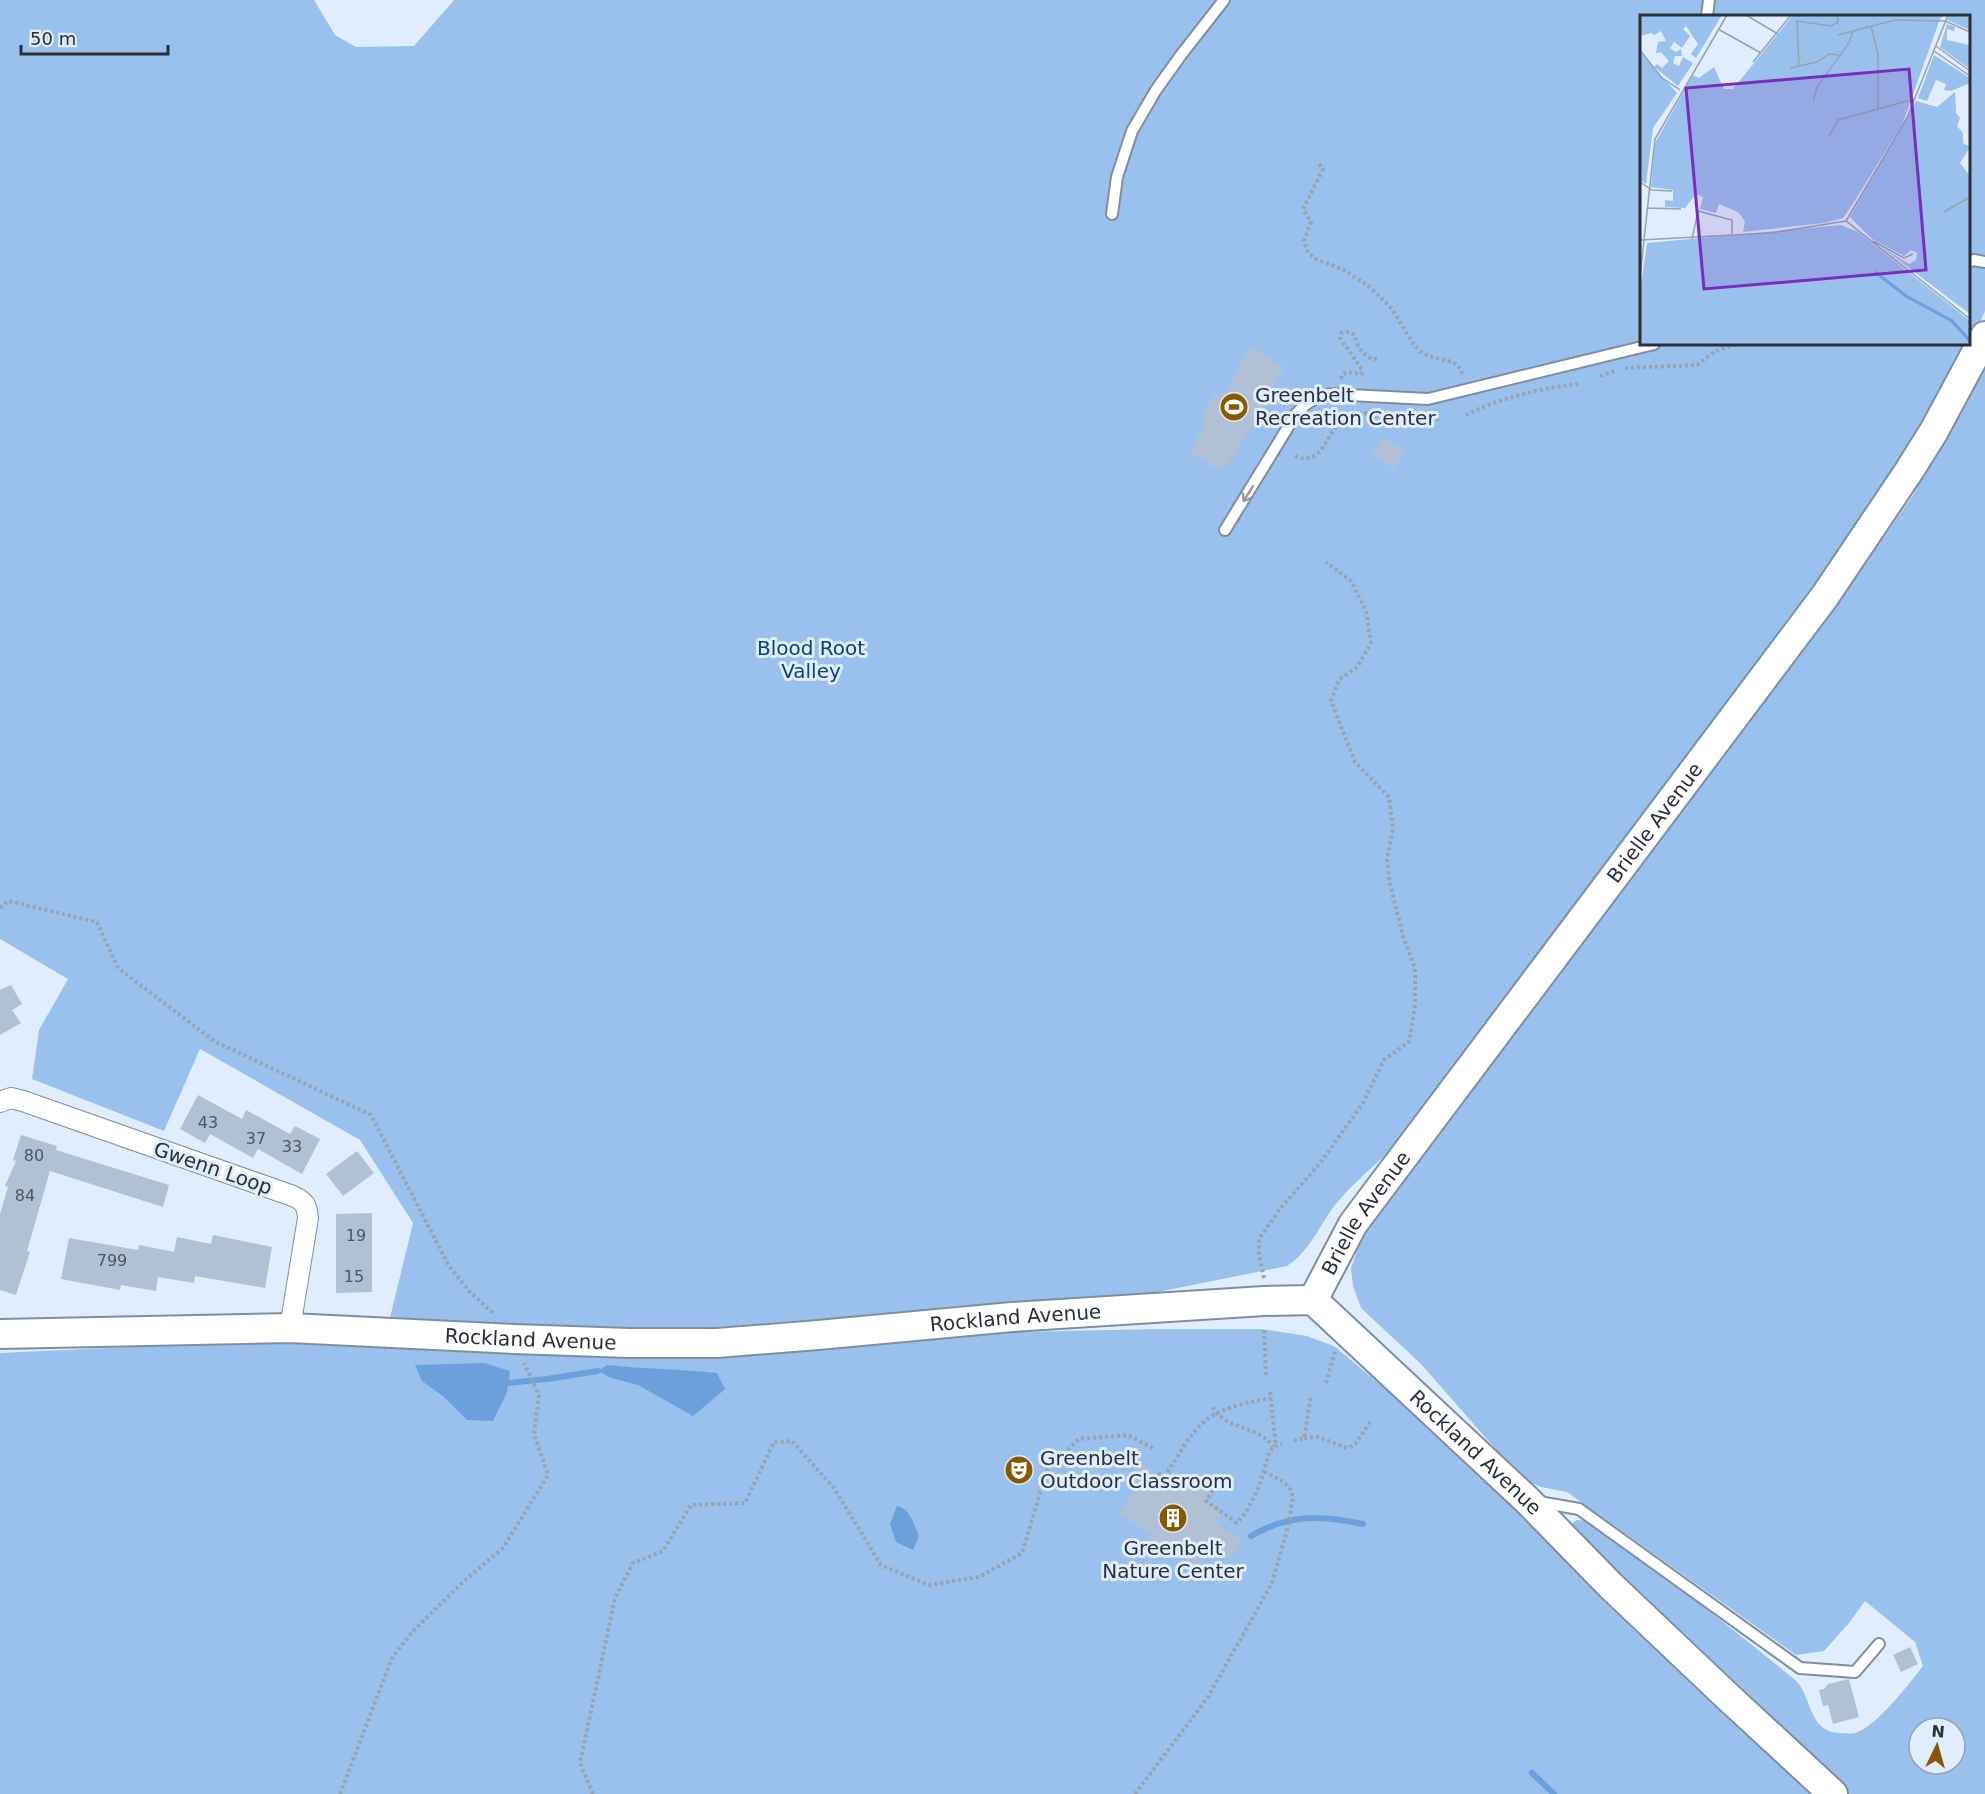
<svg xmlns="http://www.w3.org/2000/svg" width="1985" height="1794" font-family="'DejaVu Sans',sans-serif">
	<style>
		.green { fill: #9ac0ed; fill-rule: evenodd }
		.water { fill: #6ca0dd }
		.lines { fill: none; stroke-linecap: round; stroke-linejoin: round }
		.stream { stroke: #6ca0dd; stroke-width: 6 }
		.building { fill: #b1c1d5 }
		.lane-casing { stroke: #7f8fa2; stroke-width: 14 }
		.street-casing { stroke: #7f8fa2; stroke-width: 22 }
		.secondary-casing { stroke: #7f8fa2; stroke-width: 32 }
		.path { stroke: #98a3b1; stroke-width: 4; stroke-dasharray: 3 3; stroke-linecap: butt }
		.lane { stroke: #fff; stroke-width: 10 }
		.street { stroke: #fff; stroke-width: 20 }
		.secondary { stroke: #fff; stroke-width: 28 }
		.oneway { stroke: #94989c }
		.labels { text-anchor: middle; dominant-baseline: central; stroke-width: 6; stroke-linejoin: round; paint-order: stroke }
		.number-label { font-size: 16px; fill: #4c545f }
		.poi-label { font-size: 20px; fill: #2a3038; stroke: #dfedfe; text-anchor: start }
		.park-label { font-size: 20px; fill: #094178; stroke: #dfedfe }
		.street-label { font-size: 20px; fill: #2a3038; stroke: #dfedfe }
		.inset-river { fill: none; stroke: #6ca0dd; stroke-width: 3 }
		.inset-road { fill: none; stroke: #97a1af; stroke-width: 1.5 }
		.view { fill: #7b2cbf; fill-opacity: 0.15; stroke: #7b2cbf; stroke-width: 3 }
		.inset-edge { fill: none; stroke: #2a3038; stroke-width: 3 }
	</style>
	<rect width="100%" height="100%" fill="#dfedfe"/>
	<g class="green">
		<path d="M0 0H314L335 35 356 47 414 46 454 0H1985V311L1977 329 1908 453 1788 627 1401 1140C1382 1160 1359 1177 1341 1198 1321 1220 1312 1250 1287 1266L1113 1301 793 1321 660 1332 390 1318 413 1223 360 1140 200 1049 164 1131 32 1079 39 1030 68 979 0 939ZM1642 16H1968V344H1642Z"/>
		<path d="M1985 362V1794H1849L1589 1546 1571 1524 1577 1520 1588 1521C1658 1571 1727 1624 1794 1679 1811 1693 1808 1726 1832 1732 1838 1733 1850 1734 1855 1733 1875 1728 1910 1683 1923 1666L1915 1642 1865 1601 1849 1623 1824 1651 1796 1655 1567 1492 1541 1487 1529 1482 1507 1462 1421 1364 1361 1308 1353 1286 1351 1268 1360 1243 1384 1202 1863 567 1913 495ZM1919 1728H1955V1764H1919Z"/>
		<polygon points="1159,1329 1261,1329 1307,1336 1334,1346 1411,1410 1680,1668 1818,1794 0,1794 0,1353 192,1344 877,1343 1014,1332"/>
	</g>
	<g class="water">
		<polygon points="484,1363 510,1371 507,1392 493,1421 467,1420 444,1397 422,1381 415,1365"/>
		<path d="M607 1365C644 1369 680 1369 717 1373L725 1389 693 1416 638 1385 611 1378 598 1371Z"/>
		<path d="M897 1506C910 1508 914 1525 919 1536L913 1550 896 1542 890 1524Z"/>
	</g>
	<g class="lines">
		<g class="stream">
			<polyline points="508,1383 547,1379 598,1371"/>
			<path d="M1251 1536C1289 1514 1320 1515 1363 1524"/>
			<polyline points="1532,1773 1554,1794"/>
		</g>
	</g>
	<g class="building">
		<polygon points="1251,347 1285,367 1255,417 1258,419 1222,472 1189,452 1206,423 1200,419 1215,394 1221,397"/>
		<polygon points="1383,438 1405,451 1394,469 1372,456"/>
		<polygon points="11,985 22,1004 12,1010 21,1023 0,1035 0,990"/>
		<polygon points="198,1095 242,1119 246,1110 290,1134 295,1126 320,1139 302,1174 258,1149 253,1158 210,1134 205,1143 180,1129"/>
		<polygon points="21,1135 57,1146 56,1150 169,1185 163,1207 50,1171 27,1251 30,1252 16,1295 0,1290 0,1214 8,1187 5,1186 16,1161 13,1160"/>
		<polygon points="357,1151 374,1173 343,1196 326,1174"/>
		<polygon points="372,1213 372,1292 336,1293 336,1214"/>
		<polygon points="213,1235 272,1247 265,1288 195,1276 194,1283 158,1277 156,1291 121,1285 120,1290 61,1279 69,1238 138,1250 139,1245 174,1252 177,1237 211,1244"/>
		<polygon points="1142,1464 1181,1491 1190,1476 1212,1491 1205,1501 1223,1514 1216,1523 1243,1541 1230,1559 1213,1547 1203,1562 1191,1564 1172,1551 1169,1555 1147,1540 1151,1535 1119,1513 1137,1487 1130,1482"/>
		<polygon points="1910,1647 1918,1664 1901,1672 1893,1655"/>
		<polygon points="1849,1679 1859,1717 1833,1724 1828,1705 1823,1706 1819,1690 1824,1689 1828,1684"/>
	</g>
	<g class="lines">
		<g class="lane-casing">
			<g id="lane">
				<polyline points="1707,16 1709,0"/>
				<polyline points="1112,214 1117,177 1132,131 1156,90 1181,55 1224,0"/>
				<polyline points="1968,262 1974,260 1985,262"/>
				<path d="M1225 530 1296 414C1306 403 1315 397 1330 394L1428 399 1654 344"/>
				<polyline points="1539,1502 1579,1509 1800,1668 1855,1672 1879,1644"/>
			</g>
		</g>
		<g class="street-casing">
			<path id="street" d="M0 1102 11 1098 23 1101 293 1196C304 1201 307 1205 308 1218L290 1328"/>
		</g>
		<g class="secondary-casing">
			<g id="secondary">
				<path id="s1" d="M1313 1300 1353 1224 1825 596 1909 471 1934 431 1985 336"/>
				<path id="s2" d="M0 1334 290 1328 514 1339 629 1343H717L818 1335 1012 1317 1264 1301 1313 1300 1527 1500 1611 1586 1727 1696 1833 1794"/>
			</g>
		</g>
		<g class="path">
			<polyline points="1319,164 1323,169 1303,209 1311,222 1304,241 1308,253 1316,259 1344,270 1370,287 1392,309 1414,345 1420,351 1428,356 1452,362 1458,365 1463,375"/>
			<polyline points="1625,368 1697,365 1715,351 1738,344"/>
			<polyline points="1600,376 1615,371"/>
			<path d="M1341 379 1342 375 1347 372 1361 374 1363 371 1340 338 1341 333C1358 329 1353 339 1360 349 1363 353 1367 356 1371 359H1379"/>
			<path d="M1466 415C1493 400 1549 386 1579 384"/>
			<path d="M1295 456C1323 469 1327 429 1345 417 1361 408 1397 418 1415 420 1423 420 1431 420 1439 419"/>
			<polyline points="0,908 8,901 97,922 118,968 214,1041 371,1115 449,1266 469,1291 495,1315"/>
			<polyline points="1264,1278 1259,1255 1259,1239 1280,1209 1321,1162 1339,1137 1363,1103 1384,1060 1409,1042 1415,1006 1415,968 1403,936 1390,884 1387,860 1393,827 1389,797 1355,762 1331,701 1339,680 1358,666 1371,643 1366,611 1351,581 1326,562"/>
			<polyline points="1264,1330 1266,1376"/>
			<polyline points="1326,1383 1335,1352"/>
			<polyline points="1270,1392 1276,1446"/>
			<path d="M1213 1407C1223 1430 1260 1425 1273 1447"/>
			<polyline points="1304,1438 1318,1437 1344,1447 1349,1448 1355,1444 1371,1421"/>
			<polyline points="1294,1441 1304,1438 1311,1396"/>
			<polyline points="1158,1473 1181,1489 1191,1475 1213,1490 1206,1501 1237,1523 1246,1512 1259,1487 1269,1453 1273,1447 1282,1444"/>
			<path d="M1164 1477C1176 1460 1191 1430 1209 1418 1224 1407 1253 1401 1271 1398"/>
			<polyline points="340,1794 392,1658 413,1631 464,1581 503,1548 548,1475 534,1434 539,1395 524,1363"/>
			<polyline points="593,1794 580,1763 615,1598 633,1563 663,1551 691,1505 745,1503 774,1442 792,1441 834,1488 881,1565 929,1585 979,1577 1022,1553 1047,1470 1079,1439 1128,1435 1153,1448"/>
			<polyline points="1135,1794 1208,1697 1272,1583 1288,1527 1293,1497 1291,1490 1284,1482 1263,1471"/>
		</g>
		<use href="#lane" class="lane"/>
		<use href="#street" class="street"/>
		<use href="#secondary" class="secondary"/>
	</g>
	<defs><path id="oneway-shaft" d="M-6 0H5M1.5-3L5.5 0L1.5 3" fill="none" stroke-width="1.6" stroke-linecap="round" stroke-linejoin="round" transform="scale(1.5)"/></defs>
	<use class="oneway" href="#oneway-shaft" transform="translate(1248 494) rotate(122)"/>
	<defs>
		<g id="stadium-disc" transform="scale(1.5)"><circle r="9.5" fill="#895900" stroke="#dfedfe"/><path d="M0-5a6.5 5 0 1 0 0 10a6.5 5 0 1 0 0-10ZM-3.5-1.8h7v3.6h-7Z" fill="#fff"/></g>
		<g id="theatre-disc" transform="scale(1.5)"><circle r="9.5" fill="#895900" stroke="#dfedfe"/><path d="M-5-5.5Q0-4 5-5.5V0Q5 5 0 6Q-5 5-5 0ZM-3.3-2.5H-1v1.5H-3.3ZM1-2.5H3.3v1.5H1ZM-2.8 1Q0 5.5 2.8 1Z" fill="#fff"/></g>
		<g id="building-disc" transform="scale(1.5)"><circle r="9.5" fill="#895900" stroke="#dfedfe"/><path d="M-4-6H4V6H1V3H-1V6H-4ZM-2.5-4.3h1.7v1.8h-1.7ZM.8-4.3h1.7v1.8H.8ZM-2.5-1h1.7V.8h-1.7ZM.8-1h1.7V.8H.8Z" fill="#fff"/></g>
	</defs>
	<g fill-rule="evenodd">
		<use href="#stadium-disc" x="1234" y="407"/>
		<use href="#theatre-disc" x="1019" y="1470"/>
		<use href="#building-disc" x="1173" y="1518"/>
	</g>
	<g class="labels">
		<g class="number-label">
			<text x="208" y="1122">43</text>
			<text x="256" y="1138">37</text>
			<text x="292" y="1146">33</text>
			<text x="34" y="1155">80</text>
			<text x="25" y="1195">84</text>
			<text x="356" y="1235">19</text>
			<text x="112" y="1260">799</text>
			<text x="354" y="1276">15</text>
		</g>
		<g class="poi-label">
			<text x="1255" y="395">Greenbelt<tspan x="1255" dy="23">Recreation Center</tspan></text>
			<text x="1040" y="1458">Greenbelt<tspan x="1040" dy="23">Outdoor Classroom</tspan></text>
			<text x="1173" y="1548" text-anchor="middle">Greenbelt<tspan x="1173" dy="23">Nature Center</tspan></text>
		</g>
		<g class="park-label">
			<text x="811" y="648">Blood Root<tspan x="811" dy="23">Valley</tspan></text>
		</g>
		<g class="street-label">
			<text stroke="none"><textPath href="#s1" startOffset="588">Brielle Avenue</textPath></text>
			<text transform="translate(213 1168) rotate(19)">Gwenn Loop</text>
			<text stroke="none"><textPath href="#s1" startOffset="102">Brielle Avenue</textPath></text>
			<text stroke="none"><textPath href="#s2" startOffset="1017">Rockland Avenue</textPath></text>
			<text stroke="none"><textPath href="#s2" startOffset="531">Rockland Avenue</textPath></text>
			<text stroke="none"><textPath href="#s2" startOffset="1538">Rockland Avenue</textPath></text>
		</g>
	</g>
	<g transform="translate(1640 15)">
		<rect width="330" height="330" fill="#dfedfe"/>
		<path d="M0 0H82L56 43 51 39 58 29 46 11 43 14 50 21 42 33 34 27 30 33 36 37 41 34 42 41H35L33 48 39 51 43 42 53 48 38 71 14 52 17 49 22 53 29 46 21 37 16 38 18 27 26 26 21 16 14 20 17 24 12 18 0 21ZM153 0H305L300 4 262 110 214 187 203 203 184 208 103 217 105 206 98 197 79 189 76 198 60 194 63 182 56 179 45 193 25 192V185L33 186V175L11 172 15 128 53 60 59 63 74 52 84 74H93ZM309 0H330V15L307 5ZM307 9 315 12 314 16 307 14V25L329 30 330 54 300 32ZM0 37 37 78 13 113 6 169 0 165ZM294 40 330 63V68L311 76 304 75 306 69 296 65 287 86 278 83ZM315 77 316 98 320 103 317 111 323 118V128L330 132 320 148 330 161V299L240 231 269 249 276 245 277 238 271 235 264 241 232 224 210 202 276 86 297 92ZM201 210 218 217 330 306V330H0V277L7 228Z" fill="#9ac0ed"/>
		<path class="inset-river" d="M235 257 266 281 312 306 330 326"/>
		<path class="inset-road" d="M106 0 138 19M231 11 238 39V94M78 14 121 38M198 20 255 5 305 6 330 17M296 31 330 56M0 35 21 62 40 75M294 36 330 61M113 47 151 0M159 51 157 6 191 11 198 7 197 0M150 53 177 47 189 39 198 40M173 86 177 72 209 28 213 16M189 121 198 105 275 84M0 167 12 175 32 176M7 193 41 194M304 197 330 182M206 206 267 103 308 0M52 224 58 196 92 205V219M0 225 130 218 206 206 330 304M233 226 264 243 273 239M0 262 15 124 87 0"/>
		<path class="view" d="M269 54 286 255 64 274 46 73Z"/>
		<rect width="330" height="330" class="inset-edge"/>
	</g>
	<g transform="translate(1937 1746) rotate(5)"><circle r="28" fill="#dfedfe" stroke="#97a1af" stroke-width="1.5"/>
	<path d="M0-4.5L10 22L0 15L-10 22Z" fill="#895900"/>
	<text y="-9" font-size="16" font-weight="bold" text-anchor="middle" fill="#2a3038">N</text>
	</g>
	<path d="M21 45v9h147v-9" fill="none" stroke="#2a3038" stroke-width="3"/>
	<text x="30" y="45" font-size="18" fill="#2a3038" stroke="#dfedfe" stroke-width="4.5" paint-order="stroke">50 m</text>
</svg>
